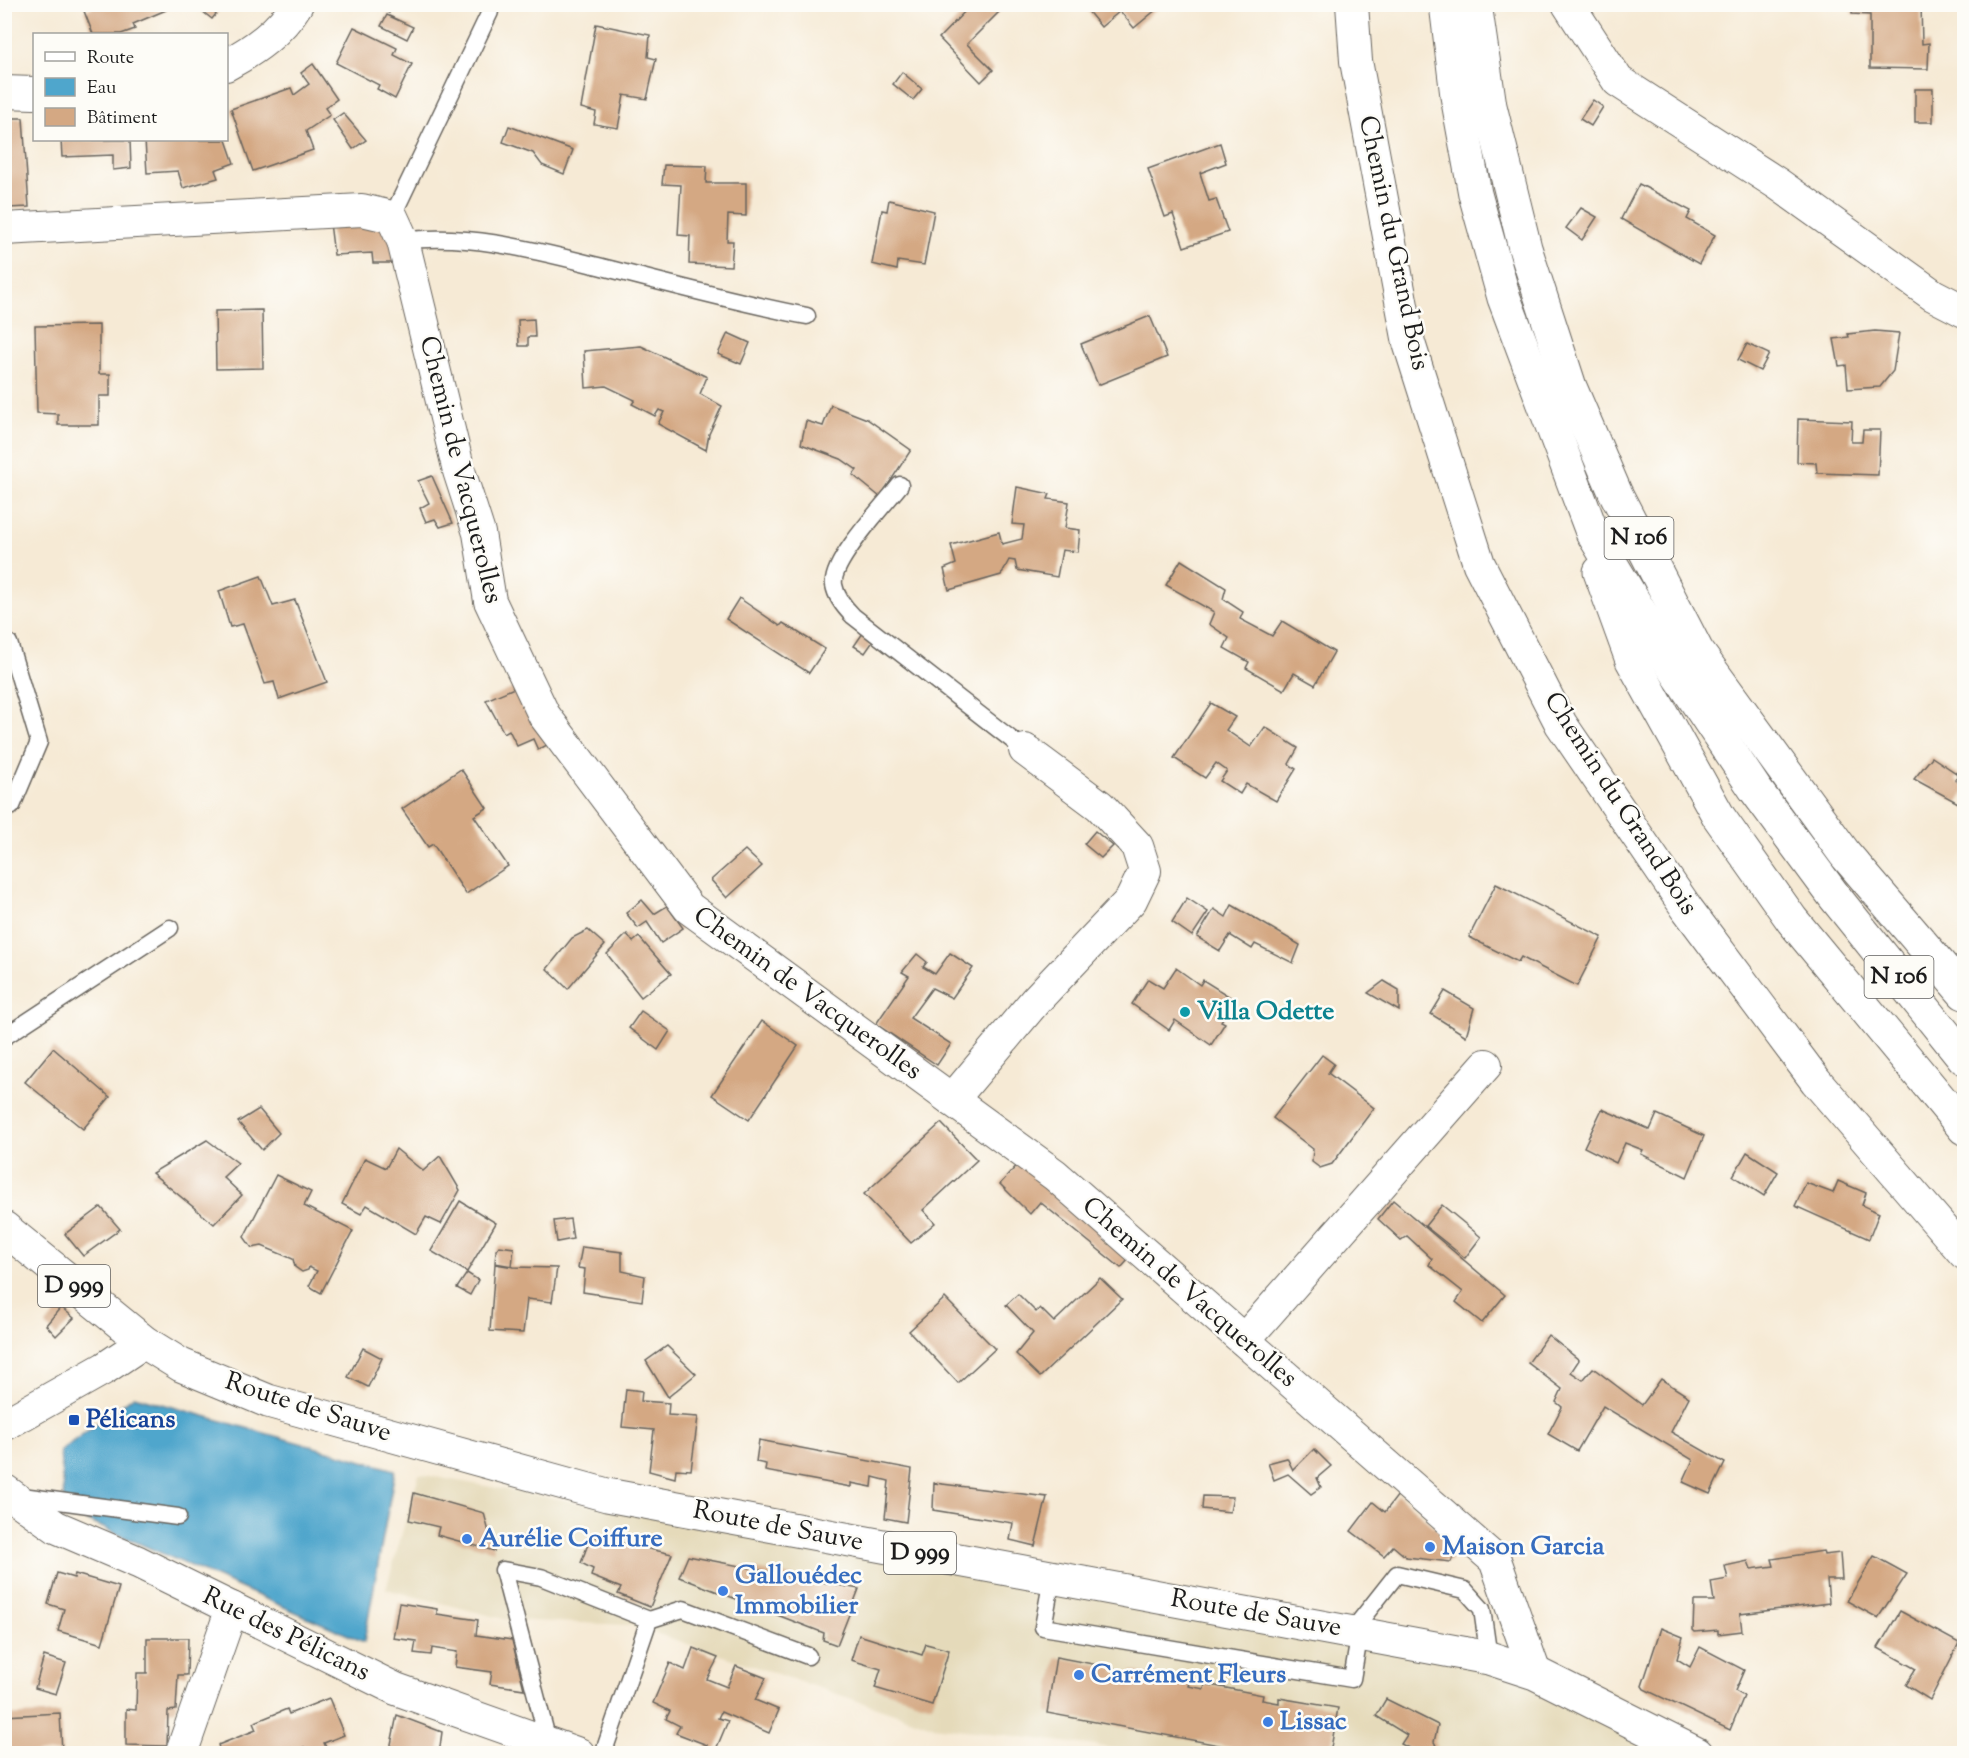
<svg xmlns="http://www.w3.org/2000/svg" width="1969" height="1758" font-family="'Sorts Mill Goudy',serif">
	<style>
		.built { fill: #e5daba }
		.water { fill: #4fa6cc; stroke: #366174; stroke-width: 1.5 }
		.building { fill: #d4a883 }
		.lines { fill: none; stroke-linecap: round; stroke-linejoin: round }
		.lane-casing { stroke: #68645d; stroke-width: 19 }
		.street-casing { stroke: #68645d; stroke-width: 34 }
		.primary-casing { stroke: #68645d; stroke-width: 35 }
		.lane { stroke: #fff; stroke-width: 16 }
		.street { stroke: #fff; stroke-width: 32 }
		.primary { stroke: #fff; stroke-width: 33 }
		.culture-dot { fill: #0f9aa8; stroke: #fdfcf7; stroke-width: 2 }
		.transit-dot { fill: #1a4fb4; stroke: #fdfcf7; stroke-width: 2 }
		.shop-dot { fill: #3f7fe0; stroke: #fdfcf7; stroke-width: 2 }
		.labels { text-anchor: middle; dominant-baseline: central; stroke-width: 5; stroke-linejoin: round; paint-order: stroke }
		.shield { fill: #fdfcf7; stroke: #605f5e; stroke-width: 1.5 }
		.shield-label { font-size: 24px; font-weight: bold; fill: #1c1c1c }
		.street-label { font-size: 26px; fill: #1c1c1c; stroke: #fdfcf7 }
		.culture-label { font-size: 26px; font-weight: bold; fill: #0d838f; stroke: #fdfcf7; text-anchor: start }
		.transit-label { font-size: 26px; font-weight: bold; fill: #164399; stroke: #fdfcf7; text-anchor: start }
		.shop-label { font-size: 26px; font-weight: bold; fill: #366cbe; stroke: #fdfcf7; text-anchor: start }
	</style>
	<rect width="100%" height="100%" fill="#fdfcf7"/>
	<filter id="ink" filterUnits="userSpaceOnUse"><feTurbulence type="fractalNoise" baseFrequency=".0167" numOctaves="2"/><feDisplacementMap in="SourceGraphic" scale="12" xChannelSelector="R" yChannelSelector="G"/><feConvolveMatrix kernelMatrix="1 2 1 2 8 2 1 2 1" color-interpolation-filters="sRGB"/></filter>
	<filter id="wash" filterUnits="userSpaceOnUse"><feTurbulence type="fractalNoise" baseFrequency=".008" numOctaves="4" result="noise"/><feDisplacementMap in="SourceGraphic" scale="24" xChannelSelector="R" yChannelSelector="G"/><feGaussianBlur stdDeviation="1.35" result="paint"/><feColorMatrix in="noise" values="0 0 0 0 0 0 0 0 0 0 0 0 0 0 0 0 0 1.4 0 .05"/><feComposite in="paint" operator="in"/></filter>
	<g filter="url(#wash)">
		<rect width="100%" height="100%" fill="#f6ead5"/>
		<polygon class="built" points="419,1474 1609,1690 1693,1753 1161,1754 933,1726 631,1625 508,1620 386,1589"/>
		<polygon class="water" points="134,1396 395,1470 364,1642 65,1511 60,1451"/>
		<g id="blocks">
			<g class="building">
				<polygon points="98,4 164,4 166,10 133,24 135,29 121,34 93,34 84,11"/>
				<polygon points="193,4 224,4 212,19"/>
				<polygon points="371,4 393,4 389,13"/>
				<polygon points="972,4 1007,4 967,44 993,70 981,82 939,38"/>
				<polygon points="1082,4 1163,4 1134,28 1120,11 1101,27"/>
				<polygon points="1852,4 1921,4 1922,44 1929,43 1928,69 1870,68 1870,15 1852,14"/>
				<polygon points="387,15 413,27 407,39 381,26"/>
				<polygon points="596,24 650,35 648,57 656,59 647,99 624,95 618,128 594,124 596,112 581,108"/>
				<polygon points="354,27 397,48 394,55 412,64 395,99 377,89 379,85 336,63"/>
				<polygon points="313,64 337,99 325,108 330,115 306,131 313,150 253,171 231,109 291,88 294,95 309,84 301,73"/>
				<polygon points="902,72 922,89 913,100 893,84"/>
				<rect x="1915" y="89" width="18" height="33"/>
				<polygon points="1593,100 1603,107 1591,126 1580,119"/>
				<polygon points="343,113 366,140 353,149 333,120"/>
				<polygon points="4,118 23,118 29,207 7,208"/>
				<polygon points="509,126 573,150 564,174 542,165 533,153 503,142"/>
				<polygon points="61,140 130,140 131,168 113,170 113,155 62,157"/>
				<polygon points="145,140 226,140 234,163 215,170 218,178 183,188 178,171 147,173"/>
				<polygon points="1220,143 1226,163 1200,173 1209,201 1216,199 1228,232 1184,247 1173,214 1165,217 1148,169"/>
				<polygon points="664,165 707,166 706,183 746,183 746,216 728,215 727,241 733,241 731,266 689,264 690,236 678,235 681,185 662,184"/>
				<polygon points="1639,184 1691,211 1687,219 1715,235 1699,264 1621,219"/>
				<polygon points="889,200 934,211 924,265 898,261 897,270 872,264 882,210 887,211"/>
				<polygon points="1581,208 1597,217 1582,240 1566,228"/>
				<polygon points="372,219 392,236 395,263 373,263 372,253 334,255 330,223"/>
				<polygon points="262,310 263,368 216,369 215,311"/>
				<polygon points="1150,316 1167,357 1098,385 1081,344"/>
				<polygon points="534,319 535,337 528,337 528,346 519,346 518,320"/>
				<polygon points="99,325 99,374 110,374 110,396 99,396 99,425 58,425 58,414 37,413 35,326"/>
				<polygon points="1875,331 1899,333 1893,371 1880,387 1848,389 1846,365 1839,366 1834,339 1849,337 1848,334"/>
				<polygon points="728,333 750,343 741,364 718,354"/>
				<polygon points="1747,344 1769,354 1760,371 1738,360"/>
				<polygon points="641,346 707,377 700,394 722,406 709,434 706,450 658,424 664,412 659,410 655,416 632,404 635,400 606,386 586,388 584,351"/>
				<polygon points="831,405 867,419 911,450 880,497 853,475 857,470 841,459 801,444 806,421 823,426"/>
				<polygon points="1798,419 1852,421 1851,442 1862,442 1863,430 1880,430 1878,475 1817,473 1816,463 1797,462"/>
				<polygon points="432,476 453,523 440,527 435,519 426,522 420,508 429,503 418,481"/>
				<polygon points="1017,487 1050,494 1048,499 1069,502 1065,528 1080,530 1078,552 1062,550 1057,577 1017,570 1015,561 1009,560 1001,575 949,590 944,569 956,564 951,545 999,532 1002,544 1022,539 1024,525 1012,524"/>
				<polygon points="1181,560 1226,588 1223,599 1243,612 1240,619 1272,636 1282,621 1334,652 1315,685 1294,673 1284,690 1246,668 1249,662 1224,648 1229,638 1209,624 1214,612 1166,585"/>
				<polygon points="261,576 273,606 295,600 327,682 279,699 274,682 265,684 243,624 230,627 219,591"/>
				<polygon points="739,598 780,626 783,623 825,649 809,673 726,619"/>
				<polygon points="863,633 874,640 865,653 854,646"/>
				<polygon points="521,685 547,745 538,750 533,739 517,746 509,730 504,733 486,700"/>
				<polygon points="1211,703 1235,717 1226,730 1251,747 1265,727 1298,748 1289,764 1296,769 1276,801 1246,784 1240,794 1220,781 1227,771 1216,763 1205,778 1174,758"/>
				<polygon points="1932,757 1959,775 1955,780 1964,786 1964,793 1958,803 1914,779"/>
				<polygon points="461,769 487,808 474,816 508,866 466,894 433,844 428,847 402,809"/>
				<polygon points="1095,831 1113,846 1101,858 1084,844"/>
				<polygon points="745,850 762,866 727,898 711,880"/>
				<polygon points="1496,884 1602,937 1577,986 1521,957 1518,962 1469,937"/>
				<polygon points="1187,898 1208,912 1192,936 1172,922"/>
				<polygon points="642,900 654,914 667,906 683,928 661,943 647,922 638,928 626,913"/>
				<polygon points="1232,905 1300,945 1293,963 1255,944 1252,949 1230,935 1220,951 1197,937 1214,909 1226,917"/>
				<polygon points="588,930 605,945 568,989 547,969 572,938"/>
				<polygon points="627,934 633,942 639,937 671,974 641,997 607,954"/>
				<polygon points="950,953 973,968 952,998 932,988 910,1018 951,1044 937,1065 876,1024 909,976 902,972 917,954 927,962 923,967 935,974"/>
				<polygon points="1176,968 1200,985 1203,980 1235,1000 1221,1021 1225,1023 1211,1045 1175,1020 1169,1030 1132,1004 1148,979 1163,988"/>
				<polygon points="1384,981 1399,990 1399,1011 1368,993"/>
				<polygon points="1445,991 1474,1008 1466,1036 1431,1014"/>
				<polygon points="641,1011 670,1031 658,1050 629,1028"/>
				<polygon points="762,1021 798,1046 749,1120 712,1095"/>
				<polygon points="53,1048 110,1097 83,1129 25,1082"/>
				<polygon points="1322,1055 1334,1064 1328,1073 1374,1108 1332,1164 1320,1168 1312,1162 1313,1149 1273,1118"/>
				<polygon points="259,1109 279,1133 262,1150 238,1122"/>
				<polygon points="1602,1109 1650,1130 1657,1114 1704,1136 1687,1177 1641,1154 1643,1150 1625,1143 1616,1163 1584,1147"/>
				<polygon points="941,1123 977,1160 923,1210 935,1223 911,1243 864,1194"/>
				<polygon points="207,1140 238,1163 223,1177 242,1195 214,1224 152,1173"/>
				<polygon points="396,1149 423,1171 440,1156 460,1190 441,1224 426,1217 416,1234 367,1205 361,1214 342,1204 365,1158 386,1168"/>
				<polygon points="1747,1152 1778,1172 1764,1196 1733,1176"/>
				<polygon points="1021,1161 1136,1251 1121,1268 1040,1202 1030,1214 1000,1184"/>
				<polygon points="276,1175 311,1192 304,1206 353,1231 321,1293 309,1286 317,1271 309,1267 308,1270 302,1272 295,1267 293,1259 262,1246 252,1248 244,1237"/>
				<polygon points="1838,1181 1866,1193 1862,1205 1879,1213 1869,1239 1795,1206 1806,1183 1833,1193"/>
				<polygon points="1393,1200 1505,1295 1482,1323 1456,1302 1463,1292 1429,1265 1432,1259 1407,1236 1401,1240 1378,1219"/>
				<polygon points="460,1201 496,1223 467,1272 431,1251"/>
				<polygon points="1442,1205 1481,1237 1465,1258 1425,1226"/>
				<polygon points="101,1207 120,1229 83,1256 65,1234"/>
				<polygon points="570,1219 573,1239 557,1242 554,1221"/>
				<polygon points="499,1246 514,1248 512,1266 495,1263 496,1250"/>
				<polygon points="582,1247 622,1252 622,1271 645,1276 642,1301 583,1292 585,1269 578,1268"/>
				<polygon points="495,1264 514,1267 557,1268 552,1302 527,1299 523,1333 490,1331"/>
				<polygon points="467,1273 478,1280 470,1295 457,1288"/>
				<polygon points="1100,1278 1122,1299 1040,1377 1016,1354 1033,1333 1006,1305 1018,1294 1036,1312 1040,1308 1054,1322"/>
				<polygon points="945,1298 995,1349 958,1383 909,1331"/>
				<polygon points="61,1307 74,1318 56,1336 46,1325"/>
				<polygon points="1548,1335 1579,1360 1571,1372 1583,1380 1593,1368 1642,1405 1661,1379 1689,1397 1671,1432 1725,1463 1710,1494 1683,1482 1693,1460 1603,1406 1577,1451 1548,1434 1562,1407 1556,1402 1562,1389 1528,1363"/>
				<polygon points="667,1346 696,1374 668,1397 646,1361"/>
				<polygon points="363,1348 382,1358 368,1387 348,1377"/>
				<polygon points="626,1389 642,1391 641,1401 669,1403 668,1415 698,1417 691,1470 676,1469 675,1478 649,1471 654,1430 622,1427"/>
				<polygon points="759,1440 912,1469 906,1522 885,1518 889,1481 873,1477 872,1487 851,1483 851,1487 765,1471 766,1464 756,1462"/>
				<polygon points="1314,1449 1331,1466 1317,1478 1321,1487 1311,1494 1288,1474 1274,1480 1268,1463 1287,1458 1293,1470"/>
				<polygon points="934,1483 1047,1497 1035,1546 1010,1540 1013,1523 933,1510"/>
				<polygon points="414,1493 484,1513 494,1551 437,1535 439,1527 409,1520"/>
				<polygon points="1398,1495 1457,1547 1451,1562 1406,1557 1393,1546 1384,1556 1351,1531 1373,1502 1385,1512"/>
				<polygon points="1203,1496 1233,1497 1230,1512 1202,1509"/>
				<polygon points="591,1536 672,1554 650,1607 618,1594 621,1588 591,1576 593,1569 581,1563"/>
				<polygon points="1823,1551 1824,1555 1840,1553 1842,1579 1827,1579 1829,1603 1740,1614 1742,1631 1718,1634 1718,1630 1695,1632 1693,1630 1694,1601 1714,1601 1711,1582 1728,1579 1725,1566 1748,1561 1751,1569 1774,1566 1772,1559"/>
				<polygon points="688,1556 859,1589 837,1645 823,1640 824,1633 679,1577"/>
				<polygon points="1874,1556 1907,1574 1878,1618 1847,1601"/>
				<polygon points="57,1573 74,1578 75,1574 119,1587 102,1644 58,1631 64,1609 48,1604"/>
				<polygon points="399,1603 437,1609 437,1614 478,1620 476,1635 512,1640 524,1689 490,1684 492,1672 455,1667 457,1652 432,1648 431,1655 414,1653 416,1641 393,1638"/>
				<polygon points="1900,1611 1959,1643 1930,1700 1906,1685 1916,1669 1878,1648"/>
				<polygon points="1661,1628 1683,1637 1677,1659 1690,1667 1700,1647 1744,1670 1735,1691 1744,1696 1730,1730 1644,1689 1642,1686"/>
				<polygon points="859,1635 922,1655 926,1644 949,1650 932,1705 875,1688 881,1669 851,1660"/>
				<polygon points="147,1638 188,1638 187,1675 178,1675 176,1710 168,1711 167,1746 126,1745 126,1709 136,1710 137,1673 147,1673"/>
				<polygon points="693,1648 718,1658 707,1679 727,1687 736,1666 766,1678 755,1700 779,1710 769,1733 721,1712 718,1718 728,1721 714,1754 704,1751 707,1745 676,1733 680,1726 666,1719 670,1711 653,1703 670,1663 685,1670"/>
				<polygon points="44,1656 66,1663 56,1694 35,1688"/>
				<polygon points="1056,1657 1114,1668 1114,1672 1130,1675 1131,1671 1189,1682 1188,1686 1204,1689 1205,1684 1263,1695 1262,1700 1279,1703 1279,1698 1338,1708 1330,1754 1267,1754 1047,1713"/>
				<polygon points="329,1698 344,1735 324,1743 329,1754 307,1754 304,1747 289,1754 221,1754 218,1745 256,1730 253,1723 287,1709 289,1714"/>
				<polygon points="1386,1699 1438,1725 1434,1742 1441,1754 1420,1754 1401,1744 1407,1735 1376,1716"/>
				<polygon points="60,1713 62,1752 4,1754 4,1716"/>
				<polygon points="397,1715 442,1732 439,1754 389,1754"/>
			</g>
		</g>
	</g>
	<g filter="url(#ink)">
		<use href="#blocks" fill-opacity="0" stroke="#68645d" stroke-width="1.5"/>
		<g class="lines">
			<g class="lane-casing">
				<g id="lane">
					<polyline points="392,217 490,12"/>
					<path d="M403 241C470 232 541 252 606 268 673 285 739 303 807 316"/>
					<path d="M900 485C885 504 830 562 834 585 836 597 845 608 853 616L1025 750"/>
					<polyline points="4,641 9,643 39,742 12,806 4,810"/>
					<polyline points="4,1037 170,928"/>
					<polyline points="22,1496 178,1517"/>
					<polyline points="1052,1578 1043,1627 1352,1679 1360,1632"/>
					<polyline points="1352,1631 1397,1574 1465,1590 1482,1609 1489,1658"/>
					<polyline points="549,1745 503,1570 541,1577 649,1620 683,1609 808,1656"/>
					<polyline points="603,1754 649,1620"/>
				</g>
			</g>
			<g class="street-casing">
				<g id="street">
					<polyline points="1352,4 1356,61 1409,343 1479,564 1561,724 1688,910 1816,1081 1964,1253"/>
					<polyline points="1568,4 1618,81 1778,184 1933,295 1964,311"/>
					<path d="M226 65C254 50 280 32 297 4"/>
					<polyline points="4,92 34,93"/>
					<polyline points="4,229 362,210 392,217 403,241 459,471 479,533 490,601 544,715 689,908 1055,1175 1495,1560 1535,1673"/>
					<polyline points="952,1100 1036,1000 1131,900 1145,871 1137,846 1100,806 1025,750"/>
					<polyline points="1244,1340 1486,1065"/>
					<polyline points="4,1425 105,1368 144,1342"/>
					<polyline points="4,1490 56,1527 138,1562 396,1689 579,1754"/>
					<polyline points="181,1754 232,1608"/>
				</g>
			</g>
			<g class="primary-casing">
				<g id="primary">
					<polyline points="1446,4 1457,96 1475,194 1504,298 1592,532 1672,665 1755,789 1834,896 1964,1058"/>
					<polyline points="1475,4 1490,106 1525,248 1570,387 1615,492 1697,651 1845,854 1964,993"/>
					<polyline points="1600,572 1632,660 1719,817 1792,920 1964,1128"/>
					<polyline points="4,1228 144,1342 181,1365 268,1401 607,1495 1489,1658 1535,1673 1697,1754"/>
				</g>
			</g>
			<use href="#lane" class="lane"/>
			<use href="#street" class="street"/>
			<use href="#primary" class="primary"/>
		</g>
	</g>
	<circle class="culture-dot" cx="1185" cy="1012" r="6"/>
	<rect class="transit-dot" x="68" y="1414" width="12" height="12" rx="3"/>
	<g class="shop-dot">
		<circle cx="467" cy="1539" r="6"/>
		<circle cx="1430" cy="1547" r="6"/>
		<circle cx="723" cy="1591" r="6"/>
		<circle cx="1079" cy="1675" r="6"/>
		<circle cx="1268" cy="1722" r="6"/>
	</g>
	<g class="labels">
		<g class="shield">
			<rect x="1604.5" y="517" width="69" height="42" rx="4.5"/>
			<rect x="1864.5" y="956" width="69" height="42" rx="4.5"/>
			<rect x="38" y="1265" width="72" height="42" rx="4.5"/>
			<rect x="884" y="1532" width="72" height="42" rx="4.5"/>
		</g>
		<g class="shield-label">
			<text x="1639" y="538">N 106</text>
			<text x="1899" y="977">N 106</text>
			<text x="74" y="1286">D 999</text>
			<text x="920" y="1553">D 999</text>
		</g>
		<g class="street-label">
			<text transform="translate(1393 243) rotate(78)">Chemin du Grand Bois</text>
			<text transform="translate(460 470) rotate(76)">Chemin de Vacquerolles</text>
			<text transform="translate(1620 804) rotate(57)">Chemin du Grand Bois</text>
			<text transform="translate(807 994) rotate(36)">Chemin de Vacquerolles</text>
			<text transform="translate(1189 1293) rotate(41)">Chemin de Vacquerolles</text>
			<text transform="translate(308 1408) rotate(18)">Route de Sauve</text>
			<text transform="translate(778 1527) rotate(11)">Route de Sauve</text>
			<text transform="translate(1256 1614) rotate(10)">Route de Sauve</text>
			<text transform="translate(286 1635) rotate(26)">Rue des Pélicans</text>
		</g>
		<g class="culture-label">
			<text x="1197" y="1012">Villa Odette</text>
		</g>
		<g class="transit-label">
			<text x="86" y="1420">Pélicans</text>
		</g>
		<g class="shop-label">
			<text x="479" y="1539">Aurélie Coiffure</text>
			<text x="1442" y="1547">Maison Garcia</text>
			<text x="735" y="1576">Gallouédec<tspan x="735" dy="30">Immobilier</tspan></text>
			<text x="1091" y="1675">Carrément Fleurs</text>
			<text x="1280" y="1722">Lissac</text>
		</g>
	</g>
	<rect width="1969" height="1758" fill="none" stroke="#fdfcf7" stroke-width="24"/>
	<rect x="33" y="33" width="195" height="108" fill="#fdfcf7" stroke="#a3a29f" stroke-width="1.5"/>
	<rect x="45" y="52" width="30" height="9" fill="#ffffff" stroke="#a3a29f" stroke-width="1.5"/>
	<text x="87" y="63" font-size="18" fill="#1c1c1c">Route</text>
	<rect x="45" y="78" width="30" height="18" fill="#4fa6cc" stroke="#a3a29f" stroke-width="1.5"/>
	<text x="87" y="93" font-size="18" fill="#1c1c1c">Eau</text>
	<rect x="45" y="108" width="30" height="18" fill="#d4a883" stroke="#a3a29f" stroke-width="1.5"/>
	<text x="87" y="123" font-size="18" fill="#1c1c1c">Bâtiment</text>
</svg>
